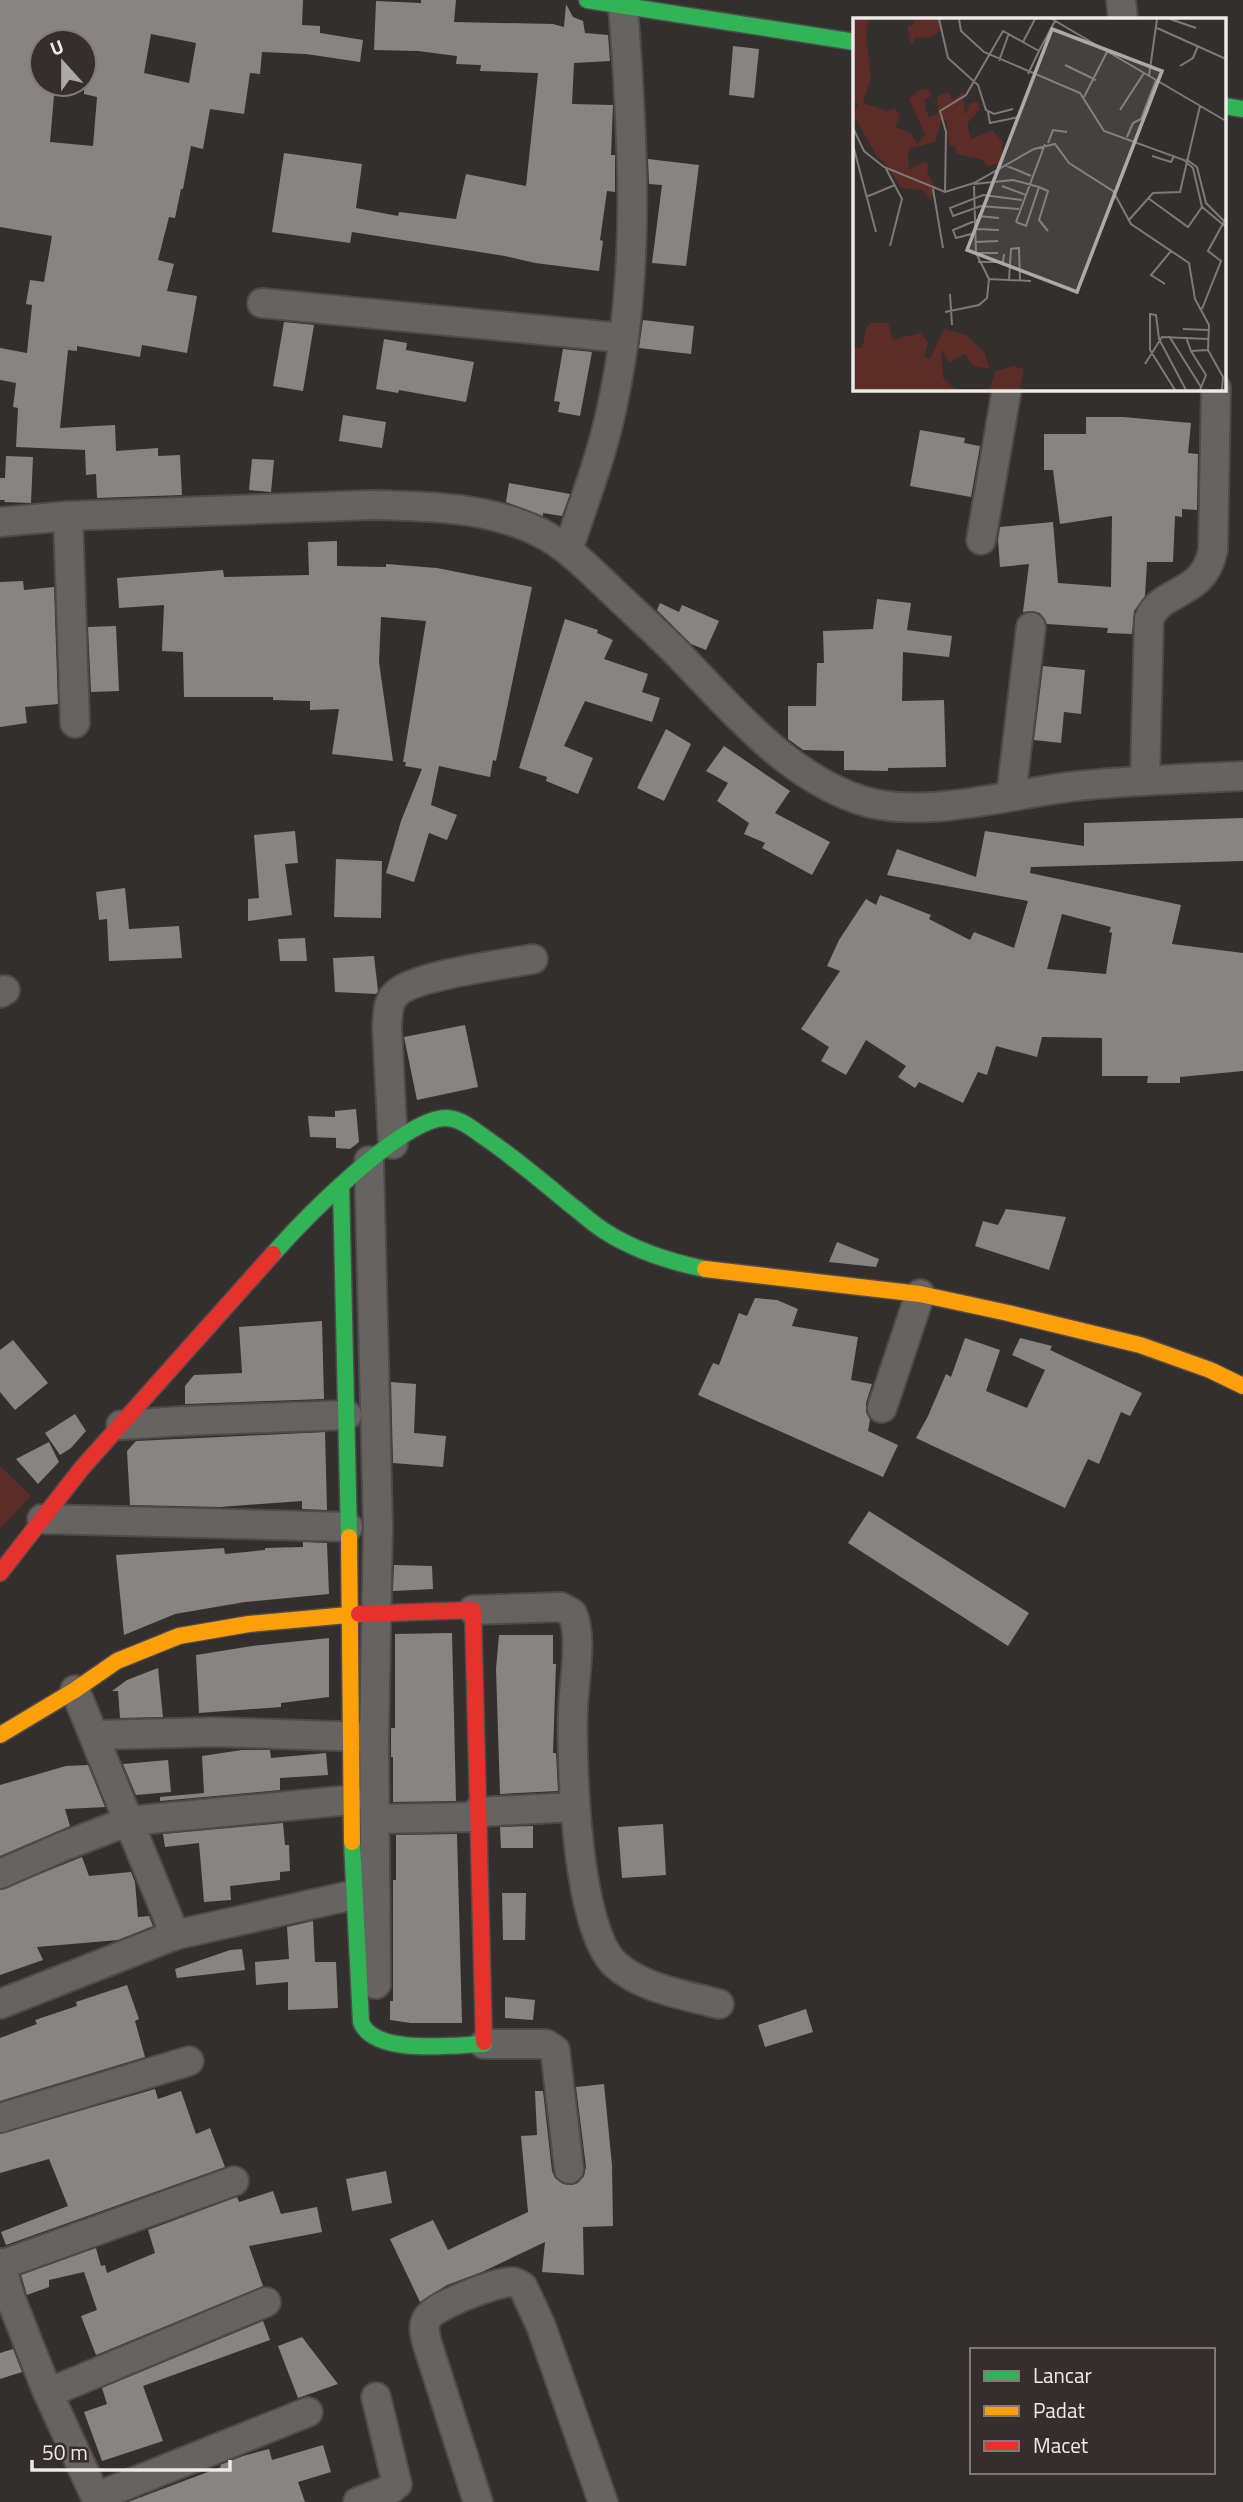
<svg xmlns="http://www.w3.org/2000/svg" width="1243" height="2502" font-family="'Titillium Web',sans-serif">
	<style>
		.green { fill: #5d2c27 }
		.building { fill: #888484; fill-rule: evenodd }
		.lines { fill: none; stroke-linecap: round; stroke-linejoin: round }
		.street-casing { stroke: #4e4b4a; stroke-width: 32 }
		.fast-casing { stroke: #4e4b4a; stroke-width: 19 }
		.slow-casing { stroke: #4e4b4a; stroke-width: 19 }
		.jam-casing { stroke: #4e4b4a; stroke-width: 19 }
		.street { stroke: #666363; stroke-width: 28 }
		.fast { stroke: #30b455; stroke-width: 16 }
		.slow { stroke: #ff9f0a; stroke-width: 16 }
		.jam { stroke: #e5322d; stroke-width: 16 }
		.inset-road { fill: none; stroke: #7e7a79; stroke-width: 2 }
		.view { fill: #ada9a8; fill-opacity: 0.15; stroke: #ada9a8; stroke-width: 3.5 }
		.inset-edge { fill: none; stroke: #eeeae9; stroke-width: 3.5 }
	</style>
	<rect width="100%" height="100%" fill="#342f2f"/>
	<polygon class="green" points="0,1466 31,1496 0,1528"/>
	<g class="building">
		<path d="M0 0H303L302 25 320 26V33L363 40 360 62 306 54 262 52 260 74 250 73 244 114 210 109 203 149 191 146 183 189H181L175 218 169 217 158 260 174 264 167 291 197 296 187 353 142 345 140 357 77 346V351L68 350 60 428 115 425 116 451 158 448V456L180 455 182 495 97 498 96 474 86 475 85 450 16 447 18 408 13 407 16 383 0 380V348L27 353 32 305 26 304 30 280 44 282 52 236 0 227ZM151 34 196 43 189 83 144 73ZM41 42H84V94L97 97 93 146 50 142 55 84H38Z"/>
		<polygon points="421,0 456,0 454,22 553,24 564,27 566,4 573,17 583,21 585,33 608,35 610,61 574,63 572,104 613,105 611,155 615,155 615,192 607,191 600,240 603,241 599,271 535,263 505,256 352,232 350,243 272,232 284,153 362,164 356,208 398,216 399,212 456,219 466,174 526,186 538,73 480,71 481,65 456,64 457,56 418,51 374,50 376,1 421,3"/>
		<polygon points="733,46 759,49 754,98 729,95"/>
		<polygon points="648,159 699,165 686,266 652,263 662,185 649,184"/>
		<polygon points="643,320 694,326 691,354 639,348"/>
		<polygon points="284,322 314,325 303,391 273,386"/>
		<polygon points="384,339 407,343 406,350 474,362 466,402 399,390 398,393 376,389"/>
		<polygon points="563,349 592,352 580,416 558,412 560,402 554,401"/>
		<polygon points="343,415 386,422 382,448 339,441"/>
		<polygon points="1086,417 1123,417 1191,423 1188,453 1198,454 1197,510 1182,509 1182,517 1175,516 1173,562 1147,562 1145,596 1134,611 1132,634 1107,633 1108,628 1047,624 1040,613 1032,611 1023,612 1029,564 1000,567 998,540 1000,527 1053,522 1058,583 1111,587 1112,516 1060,524 1053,470 1044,470 1044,434 1086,434"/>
		<polygon points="920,430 965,438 964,443 980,446 971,497 910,486"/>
		<polygon points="6,456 33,457 31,503 4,502 5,500 0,500 0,478 5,478"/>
		<polygon points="252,459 274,460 271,492 249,490"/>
		<polygon points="509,483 570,494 562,516 543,513 543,516 506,502"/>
		<polygon points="337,541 337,566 386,567 386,564 437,568 532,587 496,761 493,760 490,777 439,766 431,805 457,815 447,840 429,833 414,882 386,873 401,821 422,769 405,766 406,762 403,762 426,621 381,617 379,662 393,761 332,754 339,709 310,710 310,701 273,700 273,697 184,697 183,652 162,651 164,605 119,608 117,578 223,570 224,577 309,575 308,542"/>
		<polygon points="23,581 24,590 54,587 58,704 25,707 27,723 0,727 0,582"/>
		<polygon points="877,599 911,603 907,630 952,636 949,657 903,652 902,701 944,700 946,767 888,768 888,771 844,770 844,751 803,750 788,739 788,706 816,706 817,663 824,663 823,631 873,629"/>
		<polygon points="660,603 679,612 682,605 719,621 706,650 691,644 657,610"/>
		<polygon points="565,619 598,630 597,633 613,640 604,659 648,674 642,692 660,698 652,722 585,701 564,746 593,758 578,794 546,781 547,777 519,768"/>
		<polygon points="116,626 119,691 91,692 88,627"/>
		<polygon points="1043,666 1085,670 1081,714 1064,712 1061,743 1034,740"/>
		<polygon points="666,729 691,744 664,801 637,788"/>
		<polygon points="724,746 790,791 775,813 830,842 812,875 762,848 765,843 744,834 749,823 717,801 728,783 706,771"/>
		<path d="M1243 818V861L1031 867 1030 873 1181 905 1172 944 1243 953V1071L1180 1077V1083H1147L1148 1076H1102V1038L1042 1037 1037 1057 996 1046 987 1075 978 1072 963 1103 919 1082 915 1088 898 1077 906 1066 866 1040 846 1075 821 1061 829 1047 801 1029 840 971 827 966 839 940 866 899 876 905 880 895 931 915 929 919 970 940 974 932 1014 948 1028 901 887 875 897 849 976 877 985 831 1084 846V823ZM1062 914 1111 927 1109 932 1112 933 1106 974 1047 969Z"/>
		<polygon points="295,831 298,863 285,864 292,915 248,921 248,899 259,898 254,835"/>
		<polygon points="336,859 382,861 381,918 334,917"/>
		<polygon points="125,888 129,929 179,926 182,958 109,961 107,919 99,920 96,892"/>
		<polygon points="305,938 307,961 280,961 278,939"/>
		<polygon points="374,956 378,991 376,994 335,992 333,958"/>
		<polygon points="465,1025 478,1087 417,1100 404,1037"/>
		<polygon points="356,1109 359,1142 350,1149 336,1148 336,1138 310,1137 308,1116 335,1117 335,1111"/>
		<polygon points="1006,1209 1066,1217 1049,1270 975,1246 983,1221 998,1225"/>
		<polygon points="837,1242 879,1259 876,1267 829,1262"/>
		<polygon points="755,1298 777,1300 798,1309 792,1326 858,1337 851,1380 872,1384 866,1403 866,1412 870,1420 868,1431 898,1445 883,1477 698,1395 713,1363 719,1365 739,1313 747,1316"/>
		<polygon points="322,1321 324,1399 185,1404 185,1386 194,1375 242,1373 239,1327"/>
		<polygon points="965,1338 1000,1350 986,1391 1027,1408 1045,1370 1012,1355 1020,1338 1052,1346 1050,1350 1142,1393 1130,1416 1121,1412 1099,1464 1088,1459 1065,1508 916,1438 928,1416 946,1374 951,1377"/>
		<polygon points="13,1340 48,1383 15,1410 0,1392 0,1350"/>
		<polygon points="391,1382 416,1384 414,1433 446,1436 443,1467 393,1463"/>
		<polygon points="75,1414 86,1431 71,1448 60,1455 45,1433"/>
		<polygon points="325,1432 327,1510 302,1509 302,1501 220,1507 130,1505 127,1451 136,1441"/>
		<polygon points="49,1442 59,1462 38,1484 16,1459"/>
		<polygon points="869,1511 1029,1613 1008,1646 848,1543"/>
		<polygon points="303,1542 327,1543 329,1594 245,1602 175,1614 124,1635 116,1555 224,1548 225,1554 265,1550 265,1548 303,1547"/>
		<polygon points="394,1565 432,1566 433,1589 393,1591"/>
		<polygon points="452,1633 456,1801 393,1802 393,1757 391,1757 391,1728 395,1728 395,1634"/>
		<polygon points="499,1635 553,1635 553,1664 556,1664 553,1753 556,1753 558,1791 500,1794 496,1669"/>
		<polygon points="329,1638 329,1697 281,1703 281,1707 199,1713 196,1655 252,1646"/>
		<polygon points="158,1668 163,1717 120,1718 118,1691 112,1691 127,1680"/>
		<polygon points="242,1750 270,1750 271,1758 326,1753 328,1775 280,1778 280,1790 160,1801 160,1797 204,1793 202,1756"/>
		<polygon points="168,1760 171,1792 136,1795 123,1764"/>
		<polygon points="88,1765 105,1807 65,1809 70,1826 0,1856 0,1785 66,1766"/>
		<polygon points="283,1823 285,1845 289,1845 290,1871 280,1872 280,1880 230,1886 231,1900 204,1902 199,1843 165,1847 163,1834"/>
		<polygon points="663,1824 666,1875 622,1878 618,1827"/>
		<polygon points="533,1826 533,1848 501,1848 500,1827"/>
		<polygon points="457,1834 462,2023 411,2023 390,2020 390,2001 393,2001 393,1880 396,1880 396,1835"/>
		<polygon points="82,1857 89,1876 131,1872 135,1882 138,1917 149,1916 153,1926 118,1940 37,1947 43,1960 0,1975 0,1890"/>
		<polygon points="502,1893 526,1893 525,1940 503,1940"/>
		<polygon points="313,1921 315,1962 336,1962 338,2008 288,2010 288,1982 256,1985 255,1962 289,1959 287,1927"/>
		<polygon points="242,1949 245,1970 177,1978 175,1969 230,1950"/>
		<polygon points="127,1985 139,2019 135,2021 145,2057 0,2101 0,2038 37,2024 35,2020 77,2006 76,2002"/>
		<polygon points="505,1997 535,2000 533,2020 505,2018"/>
		<polygon points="806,2009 813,2032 765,2047 758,2025"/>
		<polygon points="604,2084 612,2165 613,2226 583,2227 584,2275 542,2272 545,2242 482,2272 447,2285 420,2302 390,2239 433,2220 448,2250 528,2212 521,2136 537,2135 535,2091 543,2091 552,2171 555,2178 563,2184 572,2185 578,2183 584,2176 586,2167 576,2087"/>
		<polygon points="155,2089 158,2099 181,2091 196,2134 210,2128 225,2167 6,2245 1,2232 68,2206 49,2159 0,2173 0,2134"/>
		<polygon points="386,2171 392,2203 352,2211 346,2179"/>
		<polygon points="273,2191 281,2214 317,2207 322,2232 249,2246 263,2286 96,2355 81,2316 97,2310 84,2272 49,2280 49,2287 27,2295 21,2275 96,2248 101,2266 105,2265 107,2273 155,2253 148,2230 237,2197 239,2202"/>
		<polygon points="263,2321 270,2340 143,2386 163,2441 102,2461 84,2412 107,2404 102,2388"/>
		<polygon points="302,2337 338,2384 298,2398 278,2346"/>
		<polygon points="13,2349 22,2372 0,2379 0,2353"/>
		<polygon points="323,2445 331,2472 298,2482 305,2502 128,2502 221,2467 220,2465 243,2456 269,2449 272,2460"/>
	</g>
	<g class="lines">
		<g class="street-casing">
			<g id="street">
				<polyline points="1121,0 1123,19"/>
				<polyline points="262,303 624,338"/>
				<polyline points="68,516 75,723"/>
				<path d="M0 522 68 516 371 505C427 506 490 507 541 533 568 547 589 569 611 590 635 613 660 635 683 659 734 712 788 776 860 800 921 820 1005 795 1069 787 1126 780 1185 779 1243 776"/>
				<polyline points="981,540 1007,388"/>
				<path d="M568 550C584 501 603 453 613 402 641 272 633 137 623 6"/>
				<path d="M1145 781 1149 619C1162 587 1203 598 1213 550L1216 388"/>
				<polyline points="1011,796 1031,627"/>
				<polyline points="0,993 5,990"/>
				<path d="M393 1144 387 1027C388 1016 387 1003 395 995 410 976 505 964 533 959"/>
				<polyline points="369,1161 378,1527 374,1737 376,1984"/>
				<polyline points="882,1408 920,1294"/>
				<polyline points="121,1425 182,1421 347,1415"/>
				<polyline points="42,1519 348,1527"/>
				<path d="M473 1610 561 1607 572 1613C583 1636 574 1682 573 1708 571 1760 576 1931 616 1965 643 1989 686 1995 719 2004"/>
				<polyline points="75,1690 175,1935"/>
				<polyline points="95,1735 215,1732 367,1737"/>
				<polyline points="477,1812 575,1807"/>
				<polyline points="375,1819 477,1817"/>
				<polyline points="0,1874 64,1846 129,1821 350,1800"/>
				<polyline points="0,2004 175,1935 353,1895"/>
				<polyline points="484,2044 546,2044 555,2050 569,2169"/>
				<polyline points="0,2118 189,2061"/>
				<polyline points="0,2263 12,2302 48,2393 98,2502"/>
				<polyline points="1,2265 234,2181"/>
				<polyline points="48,2393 266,2302"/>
				<polyline points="96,2497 308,2412"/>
				<polyline points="358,2502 391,2489 397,2484 376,2397"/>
				<path d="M478 2502 427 2343C425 2334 422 2325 428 2317 436 2305 498 2281 513 2282 518 2283 519 2284 523 2287L541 2326 603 2502"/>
			</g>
		</g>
		<g class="fast-casing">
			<g id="fast">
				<polyline points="587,0 855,42"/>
				<polyline points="1224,106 1243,109"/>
				<polyline points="341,1185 349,1537"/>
				<path d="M273 1254C303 1220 403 1117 447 1118 461 1119 473 1129 484 1137 515 1158 543 1182 572 1206 583 1214 594 1225 606 1232 636 1251 671 1262 705 1269"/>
				<path d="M352 1842 361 2022C374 2056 454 2045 484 2044V2042"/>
			</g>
		</g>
		<g class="slow-casing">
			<g id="slow">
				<polyline points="705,1269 920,1294 1008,1313 1140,1345 1210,1370 1243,1386"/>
				<polyline points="349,1537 352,1842"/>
				<polyline points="0,1735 75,1690 117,1661 179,1636 249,1624 359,1614"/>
			</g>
		</g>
		<g class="jam-casing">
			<g id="jam">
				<polyline points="0,1573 82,1468 273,1254"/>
				<polyline points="359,1614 473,1610 484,2042"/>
			</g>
		</g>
		<use href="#street" class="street"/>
		<use href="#fast" class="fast"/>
		<use href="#slow" class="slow"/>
		<use href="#jam" class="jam"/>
	</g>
	<g transform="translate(853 18)">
		<rect width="373" height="373" fill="#342f2f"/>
		<path d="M0 1H16L13 16 18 59 10 85 34 93 42 90 47 98 42 109 57 115 64 126 72 117 56 80 69 71 76 73 79 78 72 81V91L76 99 85 96 84 79 95 74 100 83 110 73 112 98 117 85 125 84 127 91 114 106 118 121 139 112 149 123 151 144 135 148 128 141 104 136 102 128 96 127 93 101 88 104 82 124 57 130 55 136 56 152 70 144 76 147 74 155 82 168 78 182 69 172 48 170 35 148 23 137 0 96 5 87 0 80ZM61 1H87L89 12 75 20 63 19 58 28 54 8 61 7ZM19 305H35L40 322 67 315 75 324 71 338 77 341 91 311 113 317 132 335 136 351 120 348 113 336 96 344 88 331 90 360 103 372H0V330H9L14 308ZM161 348 171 351 166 372H136L143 353Z" fill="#5d2c27"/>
		<path class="inset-road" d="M86 1 95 40 125 67 133 92 141 96 160 91M106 1 108 13 131 34 227 75 251 113 331 142 340 150 349 189 373 209M199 1 373 103M317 1 343 10M304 10 373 41M170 24 182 1M146 43 156 15M212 47 243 62M327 48 340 40 345 28M175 56 186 33M296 58 304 1M231 79 254 34M267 92 291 55M135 94 137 105 166 99M0 110 11 133 31 149 92 174 121 165 181 131 202 126 216 145 260 173 278 206 336 245 342 281 356 307 355 332 370 359 369 372M274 119 280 105 288 101 303 62M195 125 200 112 214 114M0 127 23 214M299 138 318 144 321 138M333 141 344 149 353 185 372 204M152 147 178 158M32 149 49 181 37 228M121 166 160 162 186 169 173 208 163 204M149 168 173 177M186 169 195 173 186 202 195 213M80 171 90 230M92 174 93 114 87 93 113 77 150 13 186 33 202 3M13 179 42 167M295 180 335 209 349 189M166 191 128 188 100 198 97 190 130 177 169 182M125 198 146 200M275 203 300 175 327 174 347 88M163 204 192 126M123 211 146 212M122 215 103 220 100 212 124 202M122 224 145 223M123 235H145M125 244H150L151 236M136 261 178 263M156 262 158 231 166 230 167 262M312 266 298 257 318 233M97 276 99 307M349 291 368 243 355 233 373 200M92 294 126 287 134 280 136 261 123 235 121 168M330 311 356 312M316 318 348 369M333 319 338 333 355 332M338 333 353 357 347 372M292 346 309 319 355 321M322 372 297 332V296L303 297 306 321 333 372"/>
		<path class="view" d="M199 11 309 53 224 274 114 232Z"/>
		<rect width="373" height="373" class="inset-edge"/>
	</g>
	<rect x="970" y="2348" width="245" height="126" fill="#362e2d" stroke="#807978" stroke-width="2"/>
	<rect x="984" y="2371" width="35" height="10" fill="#30b455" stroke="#807978" stroke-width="2"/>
	<text x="1033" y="2383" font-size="21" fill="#eeeae9">Lancar</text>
	<rect x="984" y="2406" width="35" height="10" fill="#ff9f0a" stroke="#807978" stroke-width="2"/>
	<text x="1033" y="2418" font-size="21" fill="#eeeae9">Padat</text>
	<rect x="984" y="2441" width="35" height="10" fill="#e5322d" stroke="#807978" stroke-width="2"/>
	<text x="1033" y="2453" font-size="21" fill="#eeeae9">Macet</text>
	<g transform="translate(63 63) rotate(339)"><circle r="33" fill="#362e2d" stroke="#807978" stroke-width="2"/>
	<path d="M0-5L12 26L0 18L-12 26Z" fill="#ada9a8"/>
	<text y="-10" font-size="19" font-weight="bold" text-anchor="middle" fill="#eeeae9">U</text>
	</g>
	<path d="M32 2460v10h198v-10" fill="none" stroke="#eeeae9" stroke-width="3.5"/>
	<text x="42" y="2460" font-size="21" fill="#eeeae9" stroke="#362e2d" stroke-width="5" paint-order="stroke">50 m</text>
</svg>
